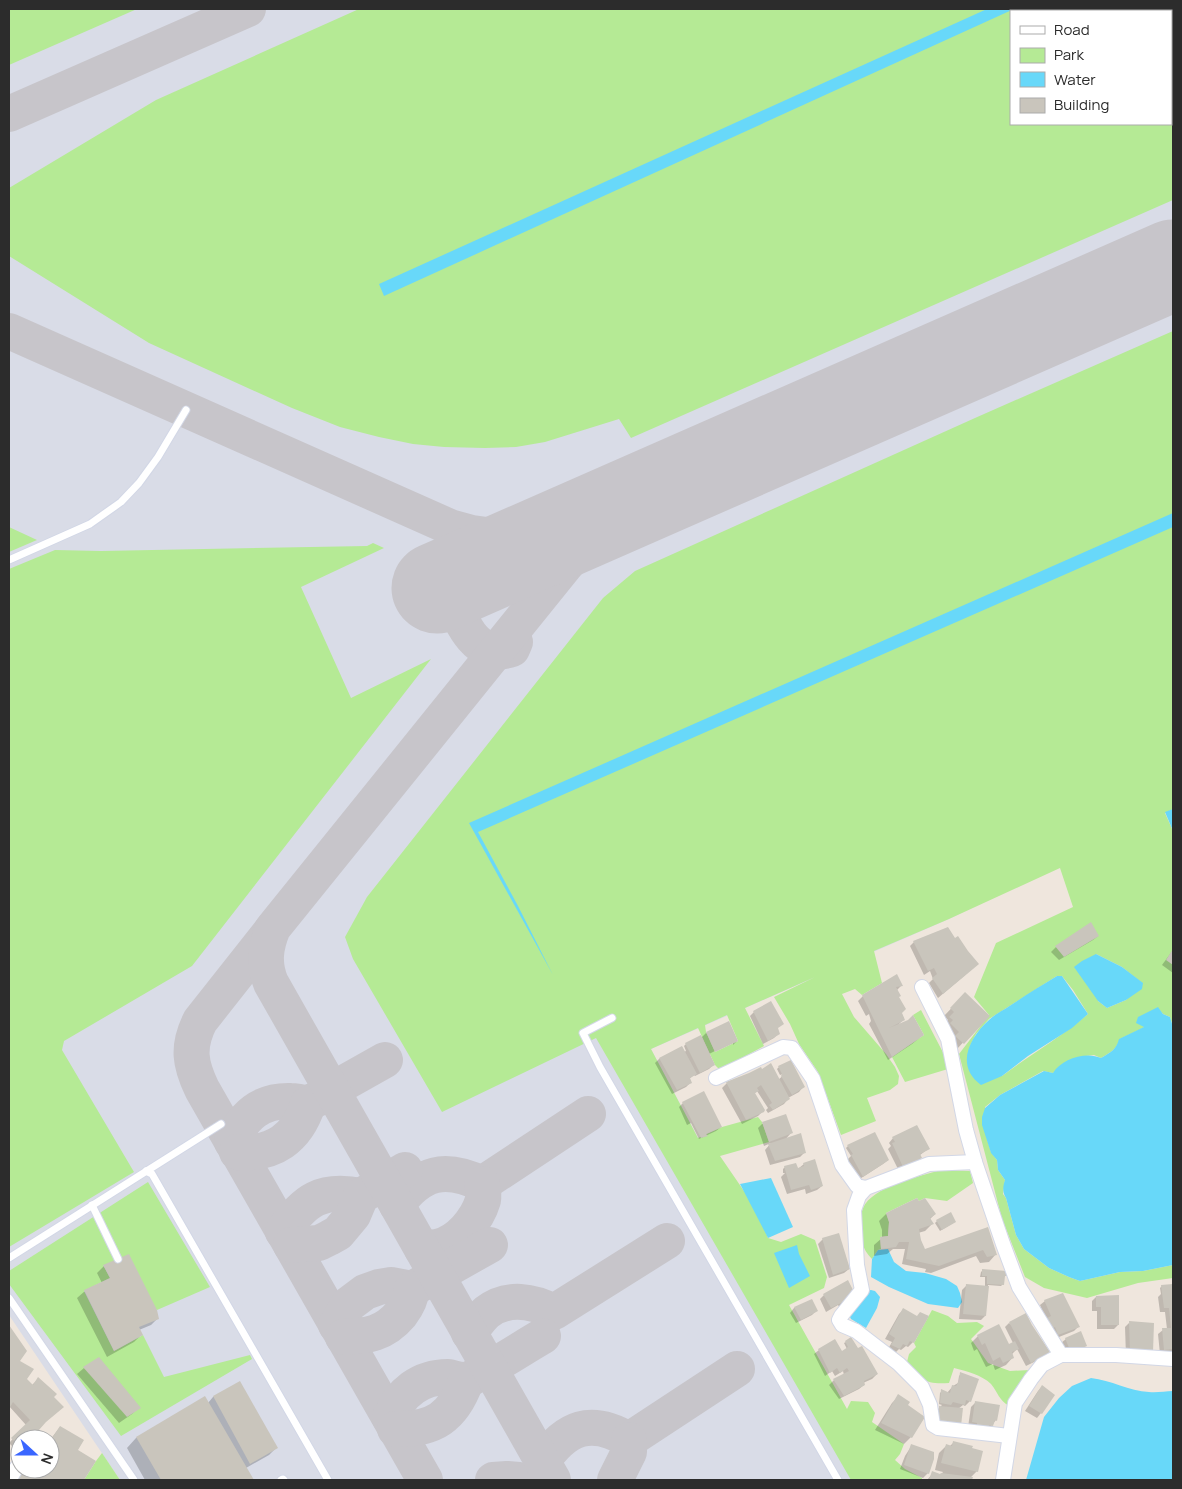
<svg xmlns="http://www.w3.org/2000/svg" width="1182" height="1489" font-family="Manrope,sans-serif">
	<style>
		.airport { fill: #d9dce7; fill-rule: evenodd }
		.green { fill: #b5ea95; fill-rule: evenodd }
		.water { fill: #68d8f9 }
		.shadow { fill: #0003 }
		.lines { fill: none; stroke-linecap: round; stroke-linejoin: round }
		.taxiway { stroke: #c7c5ca; stroke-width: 36 }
		.runway { stroke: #c7c5ca; stroke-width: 91 }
		.building { fill: #c9c5bc }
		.service-casing { stroke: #d2d7e6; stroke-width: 9 }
		.minor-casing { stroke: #d2d7e6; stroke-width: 16 }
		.service { stroke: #fff; stroke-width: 7 }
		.minor { stroke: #fff; stroke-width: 14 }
	</style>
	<rect width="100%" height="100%" fill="#efe6dd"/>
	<path class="airport" d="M9 9H1173V806L949 919 651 1049 750 1236 886 1480H120L9 1315ZM1011 11H1171V124H1011Z"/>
	<g class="green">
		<polygon points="9,9 137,9 9,65"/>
		<path d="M359 9H1173V200L631 438 619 419 545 442 516 447 485 448 444 447 413 444 379 437 340 427 292 408 149 343 9 256V188L156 100ZM1011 11H1171V124H1011Z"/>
		<path d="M1173 331V809L1165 813 1173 831V1027L1170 1017 1163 1014 1158 1008 1145 1027 1120 1039C1116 1050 1111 1052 1101 1058L1094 1055 1086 1056 1053 1073 1043 1071 1000 1095 985 1107 987 1139 991 1152 997 1160 998 1170 1005 1180 1003 1194 1006 1198 1016 1235 1024 1249 1049 1268 1069 1277 1080 1281 1120 1272 1143 1271 1173 1265V1278L1138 1283 1087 1298 1044 1288 1025 1277 1002 1219 959 1054 989 1015 974 997 996 943 1073 907 1060 868 949 919 874 951 882 983 862 995 855 989 842 994 854 1017 886 1054 895 1067 899 1076 898 1084 890 1090 867 1098 876 1121 841 1135 818 1072 799 1044 790 1024 774 997 815 977 745 1008 764 1046 720 1070 715 1065 698 1028 651 1049 698 1138 722 1127 758 1117 762 1122 769 1142 720 1156 757 1210 768 1238 781 1242 801 1234 815 1240 827 1277 824 1288 789 1305 847 1409 851 1401 868 1402 875 1413 872 1422 904 1444 900 1454 895 1460 905 1469 922 1478V1480H851L596 1038 442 1112 353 959 345 937 367 897 603 598 635 571 975 418ZM1096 954 1122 967 1142 983 1126 1000 1107 1008 1098 1001ZM1057 976H1062L1073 990 1088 1014C1061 1037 1030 1055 1002 1076L970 1046 976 1034 989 1019ZM727 1015 738 1041 715 1052 706 1032 705 1025Z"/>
		<polygon points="9,527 37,540 9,552"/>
		<polygon points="373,543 384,548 301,587 351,698 431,659 192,966 64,1041 62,1050 134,1172 9,1247 9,569 55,550 101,551 367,546"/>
		<polygon points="921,1010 950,1066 948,1069 905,1082 892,1057 924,1035 913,1015"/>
		<path d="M941 1170 970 1171 973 1183 947 1201 925 1198 919 1201 917 1198 886 1213 889 1222 888 1236 880 1237 881 1249 878 1250 872 1259C862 1248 863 1245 861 1231 860 1223 860 1216 863 1208 872 1187 920 1176 941 1170Z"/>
		<polygon points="148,1182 210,1287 157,1310 103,1265 110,1278 84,1291 114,1351 143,1335 164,1377 250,1355 252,1359 121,1436 9,1284 9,1271"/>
		<path d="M932 1310 948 1316 957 1323 977 1322 984 1326 971 1339 988 1363 1010 1371 1030 1370 1009 1406C998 1399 999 1394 991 1384 982 1375 966 1371 954 1368L949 1383C926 1385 920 1379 907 1362L909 1354 916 1347 914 1343Z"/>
		<polygon points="102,1453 120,1480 84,1480 96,1461"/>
	</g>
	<g class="water">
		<polygon points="987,9 1014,9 384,296 379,284"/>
		<polygon points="1173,513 1173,527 478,832 518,906 553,975 469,823"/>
		<polygon points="1173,809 1173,831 1165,812"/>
		<polygon points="1096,954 1122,967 1143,983 1142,989 1126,1000 1107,1008 1098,1001 1074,967 1082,961"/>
		<path d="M1057 976H1062L1088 1014 1072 1028 1028 1056 1002 1076 981 1085C955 1066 969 1038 989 1020 995 1014 1004 1010 1011 1005 1026 995 1042 985 1057 976Z"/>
		<path d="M1158 1007 1163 1014 1170 1017 1173 1027V1265L1143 1271 1120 1272 1080 1281 1069 1277 1049 1268 1024 1249 1016 1235 1006 1198C1002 1192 1003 1186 1005 1180L998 1170 997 1160 991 1153 982 1125V1117L985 1108 1000 1095 1044 1071 1053 1073C1061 1059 1086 1051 1101 1058 1111 1052 1116 1050 1119 1039L1144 1027 1136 1023 1138 1017Z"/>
		<polygon points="771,1178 793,1227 768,1238 740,1184"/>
		<polygon points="797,1245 799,1254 810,1276 789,1288 774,1253"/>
		<polygon points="888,1249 894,1262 906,1271 925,1273 946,1279 957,1286 960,1293 962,1302 958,1308 928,1304 889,1287 871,1277 872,1259 878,1250"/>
		<polygon points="871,1290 875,1291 880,1297 877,1308 866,1328 851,1319 849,1315 865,1291"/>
		<path d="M1091 1378C1111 1380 1129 1391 1149 1392 1157 1393 1165 1391 1173 1391V1480H1026L1044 1417 1059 1398 1072 1386Z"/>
	</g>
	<g class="shadow">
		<polygon points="1090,924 1098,936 1093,940 1059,960 1051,952 1056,947"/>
		<polygon points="914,942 965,975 938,998 929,983 933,979 930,971 924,975 910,946"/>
		<polygon points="1173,950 1173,973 1162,965"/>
		<polygon points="896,976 901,986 897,990 901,1012 904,1019 898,1025 923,1035 912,1044 888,1060 869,1024 871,1021 869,1014 866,1016 858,1001 863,996"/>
		<polygon points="965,994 988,1016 956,1050 943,1024 948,1020 944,1016"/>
		<polygon points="754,1012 777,1029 779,1033 774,1038 763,1044 750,1016"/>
		<polygon points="706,1033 737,1041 733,1045 733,1042 709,1054 710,1056 732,1046 710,1056 714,1064 709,1069 695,1076 694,1075 689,1079 691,1082 686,1087 672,1094 655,1063 659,1059 682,1047 684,1052 686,1051 684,1046 686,1044 701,1037 701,1038"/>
		<polygon points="779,1067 803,1087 799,1092 788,1098 788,1099 784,1104 768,1113 766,1110 768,1108 757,1091 754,1094 763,1111 758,1116 742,1124 722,1088 727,1083 750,1074 778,1080 786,1073 780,1075 777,1069"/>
		<polygon points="683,1103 721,1127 716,1131 699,1139 691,1123 687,1125 679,1107"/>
		<polygon points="785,1116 791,1133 784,1141 805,1152 800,1157 770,1165 765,1150 771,1143 764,1146 758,1128 762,1124"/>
		<polygon points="893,1138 928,1149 920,1155 921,1158 916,1162 899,1171 888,1149 891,1146 889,1143"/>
		<polygon points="848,1146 888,1160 883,1164 858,1180 847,1160 851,1156 846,1148"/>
		<polygon points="804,1164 822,1186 817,1190 806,1194 805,1189 787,1194 781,1177 785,1173 783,1173 783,1169 785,1167 799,1168"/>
		<polygon points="917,1199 919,1202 935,1214 930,1219 932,1224 925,1231 918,1233 924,1250 987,1229 996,1254 989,1262 980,1263 976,1256 931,1273 925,1272 926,1269 902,1264 905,1249 893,1249 887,1254 874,1256 874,1245 882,1238 882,1230 879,1221 886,1214"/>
		<polygon points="937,1221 953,1223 940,1231 935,1223"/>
		<polygon points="823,1239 849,1269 844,1273 829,1278 818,1244"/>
		<polygon points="104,1266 158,1318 151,1325 139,1330 141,1335 134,1342 107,1357 77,1298 85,1291 102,1283 97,1273"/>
		<polygon points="983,1270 1006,1275 1003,1278 1003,1284 1001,1286 988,1285 985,1316 981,1320 959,1319 962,1290 966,1286 985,1287 985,1277 980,1277 981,1272"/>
		<polygon points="1173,1285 1173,1351 1171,1353 1160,1354 1158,1334 1163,1330 1167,1329 1165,1312 1160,1312 1158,1297 1161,1294 1160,1288 1162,1286"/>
		<polygon points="850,1291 854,1298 840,1308 838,1305 826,1312 820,1299 824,1295"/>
		<polygon points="1096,1297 1118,1325 1114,1329 1097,1329 1097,1311 1092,1311 1092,1301"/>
		<polygon points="812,1300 816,1311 812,1315 796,1323 790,1313 794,1308"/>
		<polygon points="1045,1301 1078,1327 1074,1331 1054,1339 1040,1305"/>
		<polygon points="903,1310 913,1342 908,1347 906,1346 901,1350 899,1349 895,1353 888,1349 892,1342 885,1339 899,1314"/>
		<polygon points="1009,1323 1048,1352 1044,1357 1026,1366 1017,1349 1011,1355 1013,1357 1006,1365 995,1370 993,1364 986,1367 977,1349 974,1351 971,1343 978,1336 1009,1345 1013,1343 1005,1327"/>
		<polygon points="1129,1323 1152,1351 1126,1356 1125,1327"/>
		<polygon points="9,1327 25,1351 18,1361 23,1384 32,1385 38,1379 42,1425 30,1439 20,1439 20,1450 18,1452 9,1443 26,1425 9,1406"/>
		<polygon points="1066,1339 1085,1346 1081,1350 1066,1356 1061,1343"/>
		<polygon points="846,1342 857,1349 877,1374 872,1379 863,1383 864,1385 859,1389 839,1399 829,1385 834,1380 844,1375 843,1371 835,1376 832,1371 825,1376 814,1354 819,1350 842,1352 847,1349 844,1343"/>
		<polygon points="84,1368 139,1407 132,1414 119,1423 77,1374"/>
		<polygon points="961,1374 970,1401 965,1406 963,1405 935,1427 935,1412 942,1405 939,1404 940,1393 942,1391 947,1393 953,1386 958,1383 959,1376"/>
		<polygon points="240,1383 276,1448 269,1455 246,1468 252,1480 145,1480 127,1448 136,1438 205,1398 208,1403 213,1397"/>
		<polygon points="1042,1387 1041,1413 1037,1418 1025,1411 1038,1391"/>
		<polygon points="899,1396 911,1437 904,1444 875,1430 892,1403"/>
		<polygon points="976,1402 996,1420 988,1430 968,1427 971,1407"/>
		<polygon points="60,1427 77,1450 94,1461 83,1480 15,1480 22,1469 50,1469 50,1440"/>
		<polygon points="954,1442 977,1471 971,1477 971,1480 927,1480 933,1473 940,1476 943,1472 935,1470 939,1453 946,1446 949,1447"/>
		<polygon points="912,1445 928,1473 923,1478 900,1469 905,1456"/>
	</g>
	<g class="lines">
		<g class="taxiway">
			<polyline points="9,114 248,9"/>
			<polyline points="9,331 450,527 472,533 494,536 518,536 549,533 611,510"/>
			<path d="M446 585C458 612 472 663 512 649L515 642"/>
			<path d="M271 931 200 1021C187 1047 190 1064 202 1089L425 1480"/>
			<path d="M232 1142C243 1116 261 1100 291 1101 297 1101 305 1104 310 1102 320 1099 329 1092 337 1087 353 1078 369 1069 385 1060"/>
			<path d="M237 1152C274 1155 297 1138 308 1104"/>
			<path d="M397 1205C421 1172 445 1166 482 1184L588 1114"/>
			<path d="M283 1232C304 1200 322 1188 361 1196"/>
			<polyline points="291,1245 319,1243 329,1238 338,1233 353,1215 361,1196 405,1170"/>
			<path d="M422 1249C427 1248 432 1248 437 1247 459 1242 477 1220 483 1200 484 1195 483 1189 482 1184"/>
			<polyline points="336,1325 349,1304 365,1292 379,1287 391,1285 412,1289 490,1245"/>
			<path d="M469 1333C475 1326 481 1317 487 1312 508 1296 533 1301 554 1312L667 1241"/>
			<path d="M343 1337C368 1336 384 1334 401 1314 407 1306 411 1298 412 1289"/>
			<path d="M390 1418C400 1393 420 1377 448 1377 454 1378 462 1381 467 1380 471 1379 476 1375 480 1373 502 1362 522 1348 543 1336"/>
			<path d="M395 1429C434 1430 453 1417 466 1381"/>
			<path d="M542 1462C566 1427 591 1417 629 1440L737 1369"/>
			<polyline points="493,1480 507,1479 519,1480"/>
			<path d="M553 1480 271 983C263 964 265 947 273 928L565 566 593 534 639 500"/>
			<polyline points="615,1480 629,1452 629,1440"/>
		</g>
		<polyline class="runway" points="437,588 1173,265"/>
	</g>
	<g class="building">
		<polygon points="1091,922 1099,936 1064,957 1055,946"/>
		<polygon points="948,927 955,938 958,936 968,951 979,964 943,994 932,978 937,974 934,968 928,971 913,941"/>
		<polygon points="1173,949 1173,965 1166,960"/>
		<polygon points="897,974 903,986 896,987 901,996 899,997 906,1009 902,1013 905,1020 889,1028 908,1020 913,1015 924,1035 892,1057 862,995"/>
		<polygon points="965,992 990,1016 964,1044 955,1036 959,1032 950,1023 953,1020 949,1017 954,1012 950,1008"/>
		<polygon points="771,1001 784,1024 778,1028 780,1034 768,1041 753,1011"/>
		<polygon points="729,1021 738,1041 715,1052 706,1032"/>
		<polygon points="701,1035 715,1065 700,1073 685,1043"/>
		<polygon points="682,1046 697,1074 690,1078 692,1083 677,1090 659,1058"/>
		<polygon points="791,1060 805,1087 792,1095 781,1076 782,1074 778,1066"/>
		<polygon points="771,1063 790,1099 773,1110 769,1105 772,1103 761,1085 757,1088 759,1091 755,1093 765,1110 764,1112 746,1120 726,1082 749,1073 761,1067 762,1069"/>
		<polygon points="704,1091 722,1127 706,1134 708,1136 701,1138 682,1102"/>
		<polygon points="786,1114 793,1133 769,1142 762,1122"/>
		<polygon points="917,1125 930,1149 920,1154 922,1158 903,1167 892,1143 895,1142 892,1137"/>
		<polygon points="875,1132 889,1160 863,1177 851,1155 853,1154 847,1145"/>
		<polygon points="801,1133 806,1153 775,1161 768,1144"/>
		<polygon points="815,1159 823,1186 811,1190 809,1185 791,1190 784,1166 796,1163 798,1168 804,1166 803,1163"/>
		<polygon points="917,1198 919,1201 925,1198 936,1214 930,1218 934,1224 919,1229 921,1240 925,1249 988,1227 997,1255 987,1257 983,1250 939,1266 906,1259 909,1242 899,1242 896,1247 881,1249 880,1237 888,1236 889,1222 886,1213"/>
		<polygon points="951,1212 956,1222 942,1230 936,1220"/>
		<polygon points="839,1233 850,1269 833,1275 822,1238"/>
		<polygon points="129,1254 157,1310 159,1319 139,1327 143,1335 114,1351 84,1290 110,1278 103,1265"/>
		<polygon points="982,1269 1007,1271 1007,1276 1005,1276 1004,1285 987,1284 987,1276 982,1276"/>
		<polygon points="848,1280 853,1290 851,1291 855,1298 844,1304 843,1302 831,1308 823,1294"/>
		<polygon points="966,1284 989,1286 986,1316 963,1314"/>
		<polygon points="1173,1284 1173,1349 1164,1350 1162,1328 1171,1328 1169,1308 1164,1308 1161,1285"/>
		<polygon points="1063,1293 1080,1327 1058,1335 1055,1327 1051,1329 1047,1318 1051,1316 1044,1300"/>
		<polygon points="1119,1295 1119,1325 1101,1325 1101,1307 1096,1307 1096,1296"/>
		<polygon points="812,1299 818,1311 801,1320 794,1307"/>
		<polygon points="903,1308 917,1316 920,1312 929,1316 914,1343 910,1341 907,1346 903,1344 900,1349 891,1345 895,1338 889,1334"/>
		<polygon points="1026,1313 1032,1325 1050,1352 1031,1363 1009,1322"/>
		<polygon points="1129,1321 1154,1323 1153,1352 1130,1352"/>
		<polygon points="999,1324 1009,1344 1015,1341 1019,1349 1012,1352 1014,1358 1003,1363 1000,1357 993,1361 985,1343 982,1345 977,1335"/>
		<polygon points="9,1325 27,1351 20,1361 34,1369 27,1379 33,1385 38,1377 57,1394 54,1397 64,1407 46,1422 31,1439 20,1439 20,1446 11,1438 30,1420 13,1402 9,1409"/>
		<polygon points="1081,1331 1087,1346 1071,1353 1065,1338"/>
		<polygon points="851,1337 858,1348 862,1346 878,1374 864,1381 865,1385 844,1396 833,1379 849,1371 847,1368 840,1373 837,1368 830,1373 818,1349 835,1339 842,1351 848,1347 845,1341"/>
		<polygon points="99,1357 141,1408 127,1417 83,1367"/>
		<polygon points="960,1372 979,1379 971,1402 966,1400 965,1405 953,1402 951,1405 940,1403 941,1389 950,1393 952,1385 956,1386 959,1380"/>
		<polygon points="240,1381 278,1448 250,1464 213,1396"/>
		<polygon points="1042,1385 1055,1395 1042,1414 1029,1406"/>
		<polygon points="898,1394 910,1402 908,1405 925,1417 912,1438 881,1423"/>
		<polygon points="205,1396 254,1480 161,1480 136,1437"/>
		<polygon points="975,1401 1000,1405 997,1421 995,1420 993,1426 989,1425 988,1429 977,1427 977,1423 972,1422"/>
		<polygon points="939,1406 963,1408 961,1426 939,1423"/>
		<polygon points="60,1426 84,1440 78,1450 96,1461 84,1480 17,1480 24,1469 50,1469 50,1441"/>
		<polygon points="953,1441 973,1446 972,1448 983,1451 978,1472 941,1463 946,1444 952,1446"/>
		<polygon points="911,1444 934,1452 934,1459 929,1474 904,1465"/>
		<polygon points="932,1471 940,1474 941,1473 973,1477 972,1480 929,1480"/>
	</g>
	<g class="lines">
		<g class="service-casing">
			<g id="service">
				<polyline points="9,560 90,524 121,502 139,483 158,457 186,410"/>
				<polyline points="612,1018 583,1033 600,1067 838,1480"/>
				<polyline points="146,1171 152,1174 328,1480"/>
				<polyline points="92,1205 118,1259"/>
				<polyline points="9,1258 221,1124"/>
				<polyline points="9,1298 134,1480"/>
				<polyline points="281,1480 283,1479 284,1480"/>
			</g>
		</g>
		<g class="minor-casing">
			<g id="minor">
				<polyline points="922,987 948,1039 966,1130 975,1162 1003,1244 1019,1287 1061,1355"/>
				<polyline points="716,1078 783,1047 792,1048 813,1079 842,1165 857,1186 866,1188"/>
				<polyline points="975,1162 929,1164 866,1188 859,1196 854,1210 857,1265 862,1290 841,1316 839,1320 842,1325 856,1331 899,1364 922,1387 930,1405 933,1425 938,1428 1009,1436"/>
				<polyline points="9,1480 17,1467"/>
				<polyline points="1003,1480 1015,1403 1031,1379 1042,1365 1061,1355 1116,1355 1173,1359"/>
			</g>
		</g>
		<use href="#service" class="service"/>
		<use href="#minor" class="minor"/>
	</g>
	<rect width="1182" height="1489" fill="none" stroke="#2c2c2c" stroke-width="20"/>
	<rect x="1010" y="10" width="162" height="115" fill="#ffffff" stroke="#ababab"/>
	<rect x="1020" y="26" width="25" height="8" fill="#ffffff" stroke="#ababab"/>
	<text x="1054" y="35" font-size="15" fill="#2c2c2c">Road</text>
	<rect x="1020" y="48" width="25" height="15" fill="#b5ea95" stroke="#ababab"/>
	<text x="1054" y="60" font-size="15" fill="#2c2c2c">Park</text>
	<rect x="1020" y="72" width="25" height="15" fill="#68d8f9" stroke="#ababab"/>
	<text x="1054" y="85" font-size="15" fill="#2c2c2c">Water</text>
	<rect x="1020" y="98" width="25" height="15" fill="#c9c5bc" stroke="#ababab"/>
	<text x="1054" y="110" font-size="15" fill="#2c2c2c">Building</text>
	<g transform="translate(35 1454) rotate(111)"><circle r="24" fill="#ffffff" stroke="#ababab"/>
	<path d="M0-4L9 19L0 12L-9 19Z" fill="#3a66ff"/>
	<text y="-8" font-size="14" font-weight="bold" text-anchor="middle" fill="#2c2c2c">N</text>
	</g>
</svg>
